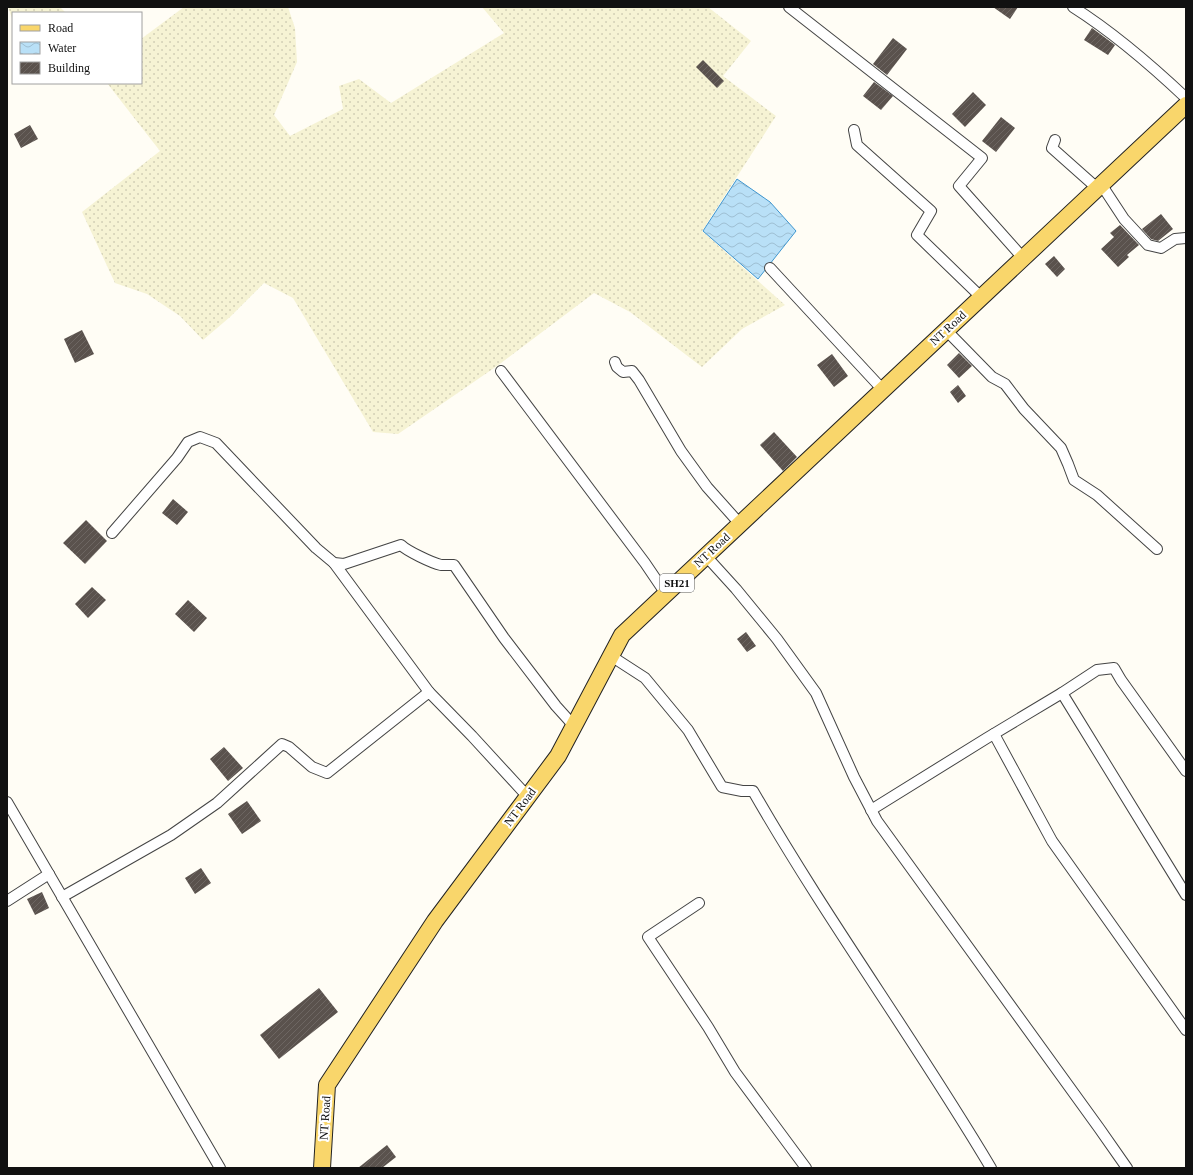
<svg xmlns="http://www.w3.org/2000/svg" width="1193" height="1175" font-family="'Times New Roman',serif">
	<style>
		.farmland { fill: url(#farmland-dots) }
		.water { fill: url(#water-waves); stroke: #3f96cf }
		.building { fill: url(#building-hatch) }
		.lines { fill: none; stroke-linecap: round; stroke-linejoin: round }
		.minor-casing { stroke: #444; stroke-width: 12 }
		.primary-casing { stroke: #222; stroke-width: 18 }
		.minor { stroke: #fff; stroke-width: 10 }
		.primary { stroke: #f9d66b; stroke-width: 16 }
		.labels { text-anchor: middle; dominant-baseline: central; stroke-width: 4; stroke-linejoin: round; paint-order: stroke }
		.shield { fill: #fff; stroke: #585858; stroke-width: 1 }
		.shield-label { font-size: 11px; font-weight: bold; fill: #111 }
		.street-label { font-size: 12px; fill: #111; stroke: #fff }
	</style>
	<defs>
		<pattern id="farmland-dots" width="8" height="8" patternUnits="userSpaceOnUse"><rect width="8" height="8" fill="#f6f3d4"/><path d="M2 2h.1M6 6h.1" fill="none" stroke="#d2cfb5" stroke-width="1.8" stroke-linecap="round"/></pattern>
		<pattern id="water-waves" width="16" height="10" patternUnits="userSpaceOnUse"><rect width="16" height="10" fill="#b9e0f7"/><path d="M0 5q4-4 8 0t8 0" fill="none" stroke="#9ebfd3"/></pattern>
		<pattern id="building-hatch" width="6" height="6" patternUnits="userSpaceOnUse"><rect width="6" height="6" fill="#5a524d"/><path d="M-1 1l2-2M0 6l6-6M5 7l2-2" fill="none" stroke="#6d6662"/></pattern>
	</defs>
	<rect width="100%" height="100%" fill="#fffdf5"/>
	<g class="farmland">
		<polygon points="8,7 60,7 66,13 13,13 13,21"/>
		<polygon points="184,7 288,7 295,28 297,62 274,115 290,136 343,109 339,86 359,79 391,103 504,33 482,7 708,7 751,41 723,76 776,116 702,231 785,305 742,329 702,367 630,312 594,293 497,366 398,434 373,432 293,298 264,283 230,317 203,340 180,316 147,294 115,283 82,212 160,151 107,83 141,83 141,39"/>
	</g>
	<polygon class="water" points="737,179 770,202 796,231 758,279 703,231"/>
	<g class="building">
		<polygon points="993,7 1018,7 1010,19"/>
		<polygon points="1092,28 1115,45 1108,55 1084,40"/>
		<polygon points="893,38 907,49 887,75 873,64"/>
		<polygon points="703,60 724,81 717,88 696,67"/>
		<polygon points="874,82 893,96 881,110 863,96"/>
		<polygon points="973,92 986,105 965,127 952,114"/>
		<polygon points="1001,117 1015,128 996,152 982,141"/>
		<polygon points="30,125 38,139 21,148 14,134"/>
		<polygon points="1161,214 1173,229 1158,241 1151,239 1142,229"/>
		<polygon points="1120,225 1139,245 1127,255 1129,257 1118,267 1101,249 1114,237 1110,233"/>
		<polygon points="1054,256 1065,269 1057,277 1045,264"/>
		<polygon points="82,330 94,354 75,363 64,339"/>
		<polygon points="959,353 972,366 959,378 947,365"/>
		<polygon points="832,354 848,376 834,387 817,365"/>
		<polygon points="958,385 966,396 958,403 950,392"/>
		<polygon points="774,432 797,457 783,471 760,445"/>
		<polygon points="173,499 188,512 177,525 162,513"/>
		<polygon points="86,520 107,541 85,564 63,543"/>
		<polygon points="92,587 106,600 88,618 75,604"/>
		<polygon points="188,600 207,618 194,632 175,614"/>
		<polygon points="746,632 756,646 747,652 737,639"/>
		<polygon points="224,747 243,768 228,781 210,759"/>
		<polygon points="247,801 261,821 242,834 228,814"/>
		<polygon points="201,868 211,883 195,894 185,878"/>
		<polygon points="42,892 49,908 35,915 27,899"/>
		<polygon points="319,988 338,1012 279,1059 260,1035"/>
		<polygon points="387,1145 396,1157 382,1168 358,1168"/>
	</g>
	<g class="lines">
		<g class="minor-casing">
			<g id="minor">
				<polyline points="789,7 982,158 959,186 1023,258"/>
				<path d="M1073 7C1114 33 1151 65 1186 98"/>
				<polyline points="854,130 857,145 931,211 917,235 981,297"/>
				<polyline points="1055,140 1052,148 1097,188"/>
				<polyline points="1101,184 1124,219 1148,245 1161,248 1175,239 1186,238"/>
				<polyline points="770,268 883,390"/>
				<polyline points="946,330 992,377 1005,384 1024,409 1061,448 1068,464 1074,480 1097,495 1157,549"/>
				<polyline points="615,362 617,367 623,372 632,371 639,380 681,451 707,487 740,524"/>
				<polyline points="501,371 645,563 666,594"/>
				<path d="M112 533 177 458 188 442 200 437 216 443 316 548 334 563 344 564 401 545C407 551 432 563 441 565 445 565 449 565 454 565L504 638 556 706 574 726"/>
				<polyline points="706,556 736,589 777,639 816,693 854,777 877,821 1099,1128 1127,1168"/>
				<polyline points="334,563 429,692"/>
				<path d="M611 656 645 678 688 730 722 787 742 791H753C827 920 915 1040 991 1168"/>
				<polyline points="1062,693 1186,895"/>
				<polyline points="994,734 1052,841 1186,1030"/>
				<polyline points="7,802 220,1168"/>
				<polyline points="871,810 987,738 1062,693 1097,670 1114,668 1121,680 1186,771"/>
				<polyline points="62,897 171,835 217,803 282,744 289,747 312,767 327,773 429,692 472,736 528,797"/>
				<polyline points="7,901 49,874"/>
				<polyline points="699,903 648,937 708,1027 735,1072 806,1168"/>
			</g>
		</g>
		<g class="primary-casing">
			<polyline id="primary" points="322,1168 327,1085 435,921 558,756 622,635 1186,105"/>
		</g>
		<use href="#minor" class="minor"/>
		<use href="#primary" class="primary"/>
	</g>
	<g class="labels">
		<rect class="shield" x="660" y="574" width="34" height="18" rx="3"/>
		<g class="shield-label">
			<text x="677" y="583">SH21</text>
		</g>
		<g class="street-label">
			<text transform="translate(948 328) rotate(-43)">NT Road</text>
			<text transform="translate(712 550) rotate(-43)">NT Road</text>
			<text transform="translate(520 807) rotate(-53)">NT Road</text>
			<text transform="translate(325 1118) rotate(-86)">NT Road</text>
		</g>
	</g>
	<rect width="1193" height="1175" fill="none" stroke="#111111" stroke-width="16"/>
	<rect x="12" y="12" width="130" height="72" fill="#ffffff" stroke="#a0a0a0"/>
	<rect x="20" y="25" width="20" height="6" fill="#f9d66b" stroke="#a0a0a0"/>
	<text x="48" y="32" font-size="12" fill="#111111">Road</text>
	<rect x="20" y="42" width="20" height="12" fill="url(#water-waves)" stroke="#a0a0a0"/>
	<text x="48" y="52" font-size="12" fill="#111111">Water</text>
	<rect x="20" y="62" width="20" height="12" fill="url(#building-hatch)" stroke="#a0a0a0"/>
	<text x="48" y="72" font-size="12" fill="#111111">Building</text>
</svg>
